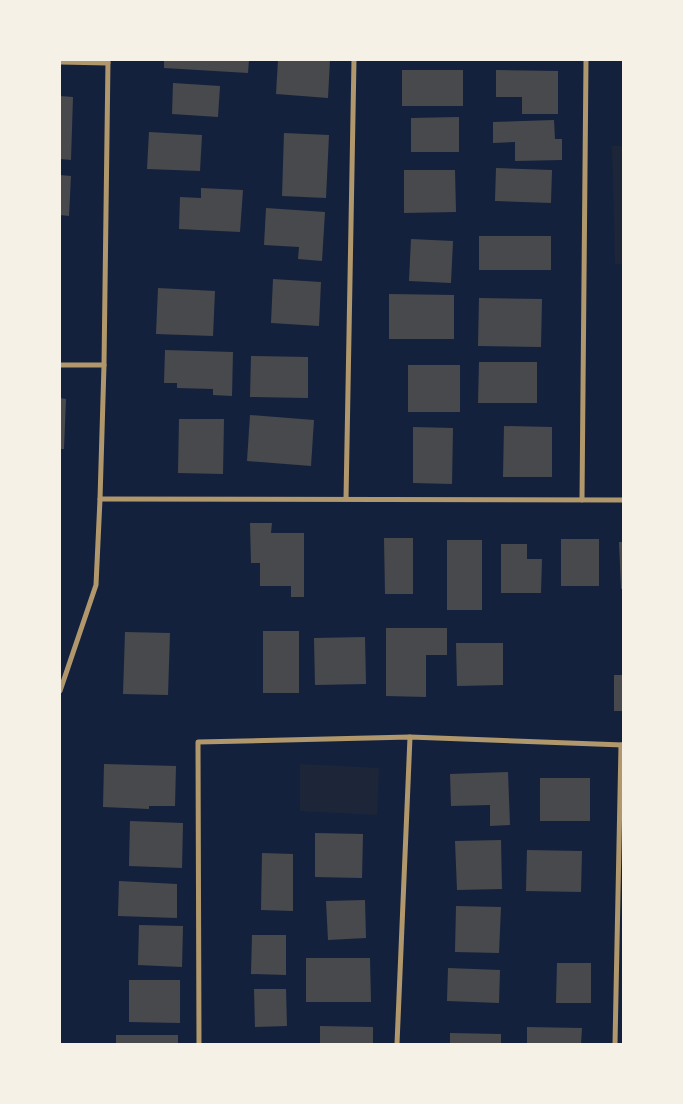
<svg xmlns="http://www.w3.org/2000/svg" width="683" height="1104" font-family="Karla,sans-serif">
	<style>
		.green { fill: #1d2539 }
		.building { fill: #48494c }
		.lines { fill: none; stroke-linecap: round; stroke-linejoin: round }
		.minor { stroke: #b1986c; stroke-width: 5 }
	</style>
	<rect width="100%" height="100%" fill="#14213d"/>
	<g class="green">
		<polygon points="612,146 623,146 623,264 615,264"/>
		<polygon points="300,764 379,768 377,815 300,811"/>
	</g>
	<g class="building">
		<polygon points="164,60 249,60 248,73 164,68"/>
		<polygon points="278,60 330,60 328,98 276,94"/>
		<rect x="402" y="70" width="61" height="36"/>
		<polygon points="496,70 558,71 558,114 522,114 522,97 496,97"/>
		<polygon points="173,83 220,86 218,117 172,114"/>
		<polygon points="60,96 73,97 71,160 60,159"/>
		<polygon points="459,117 459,152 411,152 411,118"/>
		<polygon points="554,120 555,139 562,139 562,160 515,161 515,142 493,143 493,122"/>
		<polygon points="149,132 202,135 200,171 147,169"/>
		<polygon points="284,133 329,135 326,198 282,196"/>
		<polygon points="496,168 552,170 551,203 495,201"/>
		<polygon points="404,170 455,170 456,212 404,213"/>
		<polygon points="60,175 71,176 69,216 60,215"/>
		<polygon points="201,188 243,190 240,232 179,229 180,197 201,198"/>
		<polygon points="266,208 325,212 322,261 298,259 299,247 264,245"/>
		<rect x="479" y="236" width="72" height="34"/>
		<polygon points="411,239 453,241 451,283 409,281"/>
		<polygon points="273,279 321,282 319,326 271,323"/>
		<polygon points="158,288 215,291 213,336 156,334"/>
		<polygon points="389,294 454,295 454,339 389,339"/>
		<polygon points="479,298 542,299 541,347 478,346"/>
		<polygon points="165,350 233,352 232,396 213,395 213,389 177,388 177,383 164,383"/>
		<polygon points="251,356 308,357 308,398 250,397"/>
		<polygon points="479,362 537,362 537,403 478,403"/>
		<rect x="408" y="365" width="52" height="47"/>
		<polygon points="60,398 66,399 64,449 60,449"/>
		<polygon points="250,415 314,420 311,466 247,461"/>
		<polygon points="179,419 224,419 223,474 178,473"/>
		<polygon points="504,426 552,427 552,477 503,477"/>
		<polygon points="413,427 453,428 452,484 413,483"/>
		<polygon points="250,523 272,523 271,533 304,533 304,597 291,597 291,586 260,586 260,563 251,563"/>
		<polygon points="384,538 413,538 413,594 385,594"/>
		<rect x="561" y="539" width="38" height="47"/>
		<rect x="447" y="540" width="35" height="70"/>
		<polygon points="619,542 623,542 623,589 621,589"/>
		<polygon points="501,544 527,544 527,559 542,559 541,593 501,593"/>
		<polygon points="386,628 447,628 447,655 426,655 426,697 386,696"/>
		<rect x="263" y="631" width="36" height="62"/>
		<polygon points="125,632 170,633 168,695 123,694"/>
		<polygon points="365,637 366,684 315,685 314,638"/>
		<polygon points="456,643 503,643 503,685 457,686"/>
		<rect x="614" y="675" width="9" height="36"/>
		<polygon points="104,764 176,766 175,806 149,806 149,809 103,807"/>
		<polygon points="508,772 510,825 490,826 490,805 451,806 450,774"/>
		<rect x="540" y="778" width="50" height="43"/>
		<polygon points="130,821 183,823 182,868 129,866"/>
		<polygon points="315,833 363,834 362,878 315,877"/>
		<polygon points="501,840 502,889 457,890 455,841"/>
		<polygon points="527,850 582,851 581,892 526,891"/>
		<polygon points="262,853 293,854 293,911 261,910"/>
		<polygon points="119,881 177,884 177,918 118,916"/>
		<polygon points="365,900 366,938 328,940 326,901"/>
		<polygon points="456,906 501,907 499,953 455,952"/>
		<polygon points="139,925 183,926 182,967 138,965"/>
		<polygon points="252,935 286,935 286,975 251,974"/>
		<polygon points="306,958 370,958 371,1002 306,1002"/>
		<polygon points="557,963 591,963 591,1003 556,1003"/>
		<polygon points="448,968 500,970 499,1003 447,1001"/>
		<polygon points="129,980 180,980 180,1023 129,1022"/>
		<polygon points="254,989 286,989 287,1026 255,1027"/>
		<polygon points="320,1026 373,1027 373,1044 320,1044"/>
		<polygon points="527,1027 582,1028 581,1044 527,1044"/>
		<polygon points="450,1033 501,1034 501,1044 450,1044"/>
		<rect x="116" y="1035" width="62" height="9"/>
	</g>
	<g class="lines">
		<g class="minor">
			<polyline points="60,62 108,63"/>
			<polyline points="60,365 104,365"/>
			<polyline points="100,499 623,500"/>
			<polyline points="346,499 354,60"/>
			<polyline points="582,500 586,60"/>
			<polyline points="60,691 96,585 100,499 104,365 108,60"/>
			<polyline points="199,1044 198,742 410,737 623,745"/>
			<polyline points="397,1044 410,737"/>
			<polyline points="615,1044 621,745"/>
		</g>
	</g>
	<rect width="683" height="1104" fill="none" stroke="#f6f1e7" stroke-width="122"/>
</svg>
